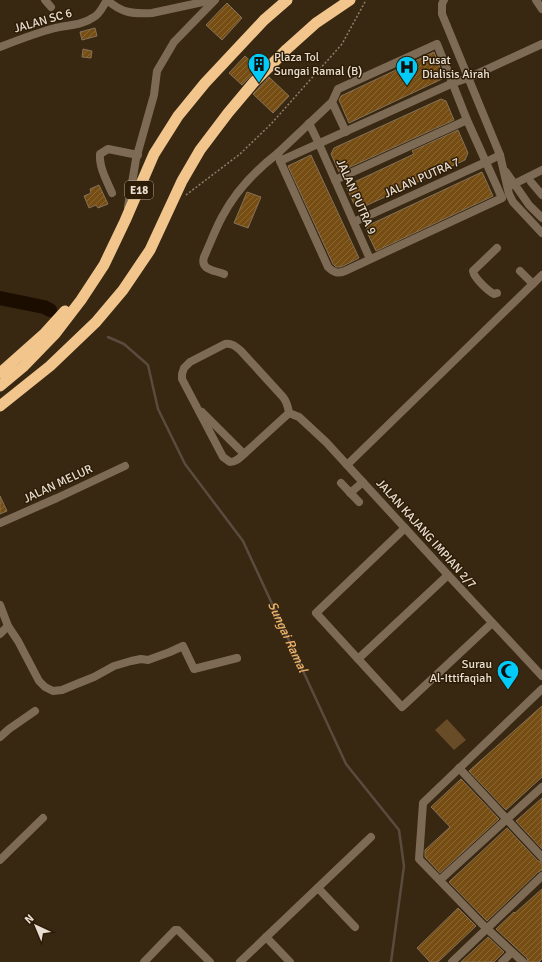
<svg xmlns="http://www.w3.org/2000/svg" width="542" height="962" font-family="Signika,sans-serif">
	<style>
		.grass { fill: #684b27 }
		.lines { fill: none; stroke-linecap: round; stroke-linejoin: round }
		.stream { stroke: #594c3f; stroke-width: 2.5 }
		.river { stroke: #1b0e01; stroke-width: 14 }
		.building { fill: url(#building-hatch); stroke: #857159 }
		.path { stroke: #8e806e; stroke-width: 1.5; stroke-dasharray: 2 2; stroke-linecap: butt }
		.minor { stroke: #7e6b55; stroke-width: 8 }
		.highway { stroke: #f2c58d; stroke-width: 11 }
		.labels { text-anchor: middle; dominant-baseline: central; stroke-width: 3; stroke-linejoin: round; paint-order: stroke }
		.shield { fill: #2d1d07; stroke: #b1a494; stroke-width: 1 }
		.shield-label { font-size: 11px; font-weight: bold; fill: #e9ded1 }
		.street-label { font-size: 12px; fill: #e9ded1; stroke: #2d1d07 }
		.poi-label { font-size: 12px; fill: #e9ded1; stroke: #2d1d07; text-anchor: start }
		.water-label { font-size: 13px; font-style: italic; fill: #f1b567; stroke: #2d1d07 }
	</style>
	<defs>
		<pattern id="building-hatch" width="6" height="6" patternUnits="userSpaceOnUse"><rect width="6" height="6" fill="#764e13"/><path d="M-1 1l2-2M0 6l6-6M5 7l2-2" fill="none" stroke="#8a6734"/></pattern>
	</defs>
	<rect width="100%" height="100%" fill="#382711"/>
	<polygon class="grass" points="447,719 466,740 454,750 435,730"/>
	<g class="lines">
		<path class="stream" id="s1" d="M108 337 124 344 148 365 158 409 185 464 243 541 346 764 399 830 404 866 391 962"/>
		<polyline class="river" points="0,298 44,307 50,310"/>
	</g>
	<g class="building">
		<polygon points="227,3 242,18 222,40 206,25"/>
		<polygon points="95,28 97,36 82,40 80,32"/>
		<polygon points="83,49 92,51 91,58 82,57"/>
		<polygon points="434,52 444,78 349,123 339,100 341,96"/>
		<polygon points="245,56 258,68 242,85 229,73"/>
		<polygon points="269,77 289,96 273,113 253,94"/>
		<polygon points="441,99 446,101 454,120 339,172 331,154 334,148"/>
		<polygon points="458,130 468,153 465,160 361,208 354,204 346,186 414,154 412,151"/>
		<polygon points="311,155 359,258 341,267 336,267 333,264 288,166"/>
		<polygon points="482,172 493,196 376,251 366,230 369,225"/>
		<polygon points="99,185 108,204 98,208 96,205 89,208 84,196 91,193 90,189"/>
		<polygon points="247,192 261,197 248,228 234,223"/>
		<polygon points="0,496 7,511 0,514"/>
		<polygon points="542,706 542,777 506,810 469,771"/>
		<polygon points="461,779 499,819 440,873 425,857 425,850 450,827 431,807"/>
		<polygon points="542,798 542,849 516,821"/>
		<polygon points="507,828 538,861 542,862 542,870 538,872 487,921 449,882"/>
		<polygon points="542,889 542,959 539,962 528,962 527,958 496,929 514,912 515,913"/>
		<polygon points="458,908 476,926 438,962 430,962 417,948"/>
		<polygon points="488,937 504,952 494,962 461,962"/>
	</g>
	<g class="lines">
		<polyline class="path" points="186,195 240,154 271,124 342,44 366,0"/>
		<g class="minor">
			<polyline points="45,0 51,7"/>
			<path d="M107 0C122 13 132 14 152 13L212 0"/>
			<polyline points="444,0 442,4 442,14 500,155 509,194 513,202 542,233"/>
			<polyline points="536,0 542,9"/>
			<path d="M0 47C18 40 36 33 55 28 68 25 83 25 94 17 100 14 103 6 107 0"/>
			<path d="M332 102 338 89 437 44 467 120 502 198 345 271C338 274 334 273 328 267L280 161 278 153 332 102 346 132"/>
			<polyline points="309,123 319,144 370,259"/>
			<polyline points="280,161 453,83 468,78 542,44"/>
			<polyline points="506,172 529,205 542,218"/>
			<polyline points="335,180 467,120"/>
			<polyline points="531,182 542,195"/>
			<polyline points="510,186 542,170"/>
			<path d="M112 193C107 181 99 168 100 154L108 149 138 155"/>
			<polyline points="128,207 136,159 154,95 157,71 174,42 215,0"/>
			<polyline points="354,222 486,162 500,155"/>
			<path d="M497 248 473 271C474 278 488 291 494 294L497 293"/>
			<polyline points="520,271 533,284"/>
			<path d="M224 274C214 270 200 270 204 257 210 244 215 230 222 217 235 192 256 170 278 153"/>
			<path d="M225 344C232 343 235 346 241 351L283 397C287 402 288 406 289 413L244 454C240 458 236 462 230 462L223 457 182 379V374L184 368 190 362Z"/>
			<polyline points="202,412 244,454"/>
			<polyline points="289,413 299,417 326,442 448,575 542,676"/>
			<polyline points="347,465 542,275"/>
			<polyline points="341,483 359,502"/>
			<polyline points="350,493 363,482"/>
			<polyline points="0,523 57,498 125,466"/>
			<polyline points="405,528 316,613 402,707 492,623"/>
			<polyline points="0,605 8,626 18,641 39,681 45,687 53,691 62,690 79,683 94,677 114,666 131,661 141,659 148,660 170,652 183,646 194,669 237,658"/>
			<polyline points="0,634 8,626"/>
			<polyline points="358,659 448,575"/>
			<polyline points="0,737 9,729 35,711"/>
			<polyline points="459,768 542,857"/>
			<polyline points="0,860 43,818"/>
			<polyline points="440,880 542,787"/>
			<polyline points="318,888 355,927"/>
			<polyline points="266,937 290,962"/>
			<polyline points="144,962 175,930 178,930 210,962"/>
			<polyline points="240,962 371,837"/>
			<polyline points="452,962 542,876"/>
			<polyline points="502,962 512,952"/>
			<polyline points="523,962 482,924 419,859 423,803 542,689"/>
		</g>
		<g class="highway">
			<polyline points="0,373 45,333 65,311"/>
			<polyline points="0,386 24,366 55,334 81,300 104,265 125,221 154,154 178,116 205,83 264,20 287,0"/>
			<polyline points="0,406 50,366 96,322 123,290 150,250 182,181 200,150 228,113 254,82 287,49 316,23 350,0"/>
		</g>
	</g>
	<defs>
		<g id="building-pin" transform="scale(1.15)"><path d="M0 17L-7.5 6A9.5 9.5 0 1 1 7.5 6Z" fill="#00cbf9" stroke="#2d1d07"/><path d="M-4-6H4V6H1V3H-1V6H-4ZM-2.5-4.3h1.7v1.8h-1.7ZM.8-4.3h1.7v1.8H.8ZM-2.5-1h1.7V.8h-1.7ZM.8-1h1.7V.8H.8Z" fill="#111"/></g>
		<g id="hospital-pin" transform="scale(1.15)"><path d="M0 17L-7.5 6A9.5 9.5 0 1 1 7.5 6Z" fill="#00cbf9" stroke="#2d1d07"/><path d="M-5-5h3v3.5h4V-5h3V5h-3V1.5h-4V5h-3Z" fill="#111"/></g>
		<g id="mosque-pin" transform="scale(1.15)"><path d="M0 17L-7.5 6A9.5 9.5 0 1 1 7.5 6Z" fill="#00cbf9" stroke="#2d1d07"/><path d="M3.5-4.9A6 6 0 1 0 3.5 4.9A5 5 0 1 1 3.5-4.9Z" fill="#111"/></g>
	</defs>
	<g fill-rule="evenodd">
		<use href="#building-pin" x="259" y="64"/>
		<use href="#hospital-pin" x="407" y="67"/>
		<use href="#mosque-pin" x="508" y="671"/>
	</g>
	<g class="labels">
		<rect class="shield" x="125" y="181" width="28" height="18" rx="3"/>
		<g class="shield-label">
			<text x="139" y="190">E18</text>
		</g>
		<g class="street-label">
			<text transform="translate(43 21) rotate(-16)">JALAN SC 6</text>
			<text transform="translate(422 178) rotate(-24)">JALAN PUTRA 7</text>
			<text transform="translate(356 197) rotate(66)">JALAN PUTRA 9</text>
			<text transform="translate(58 484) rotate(-25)">JALAN MELUR</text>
			<text transform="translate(426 534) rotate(48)">JALAN KAJANG IMPIAN 2/7</text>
		</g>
		<g class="poi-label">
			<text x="274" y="57">Plaza Tol<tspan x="274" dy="14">Sungai Ramal (B)</tspan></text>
			<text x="422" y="60">Pusat<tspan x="422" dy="14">Dialisis Airah</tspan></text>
			<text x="492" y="664" text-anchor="end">Surau<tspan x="492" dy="14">Al-Ittifaqiah</tspan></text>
		</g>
		<g class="water-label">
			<text stroke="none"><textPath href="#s1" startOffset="358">Sungai Ramal</textPath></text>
		</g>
	</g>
	<g transform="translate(36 926) rotate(316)" stroke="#2d1d07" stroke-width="3" paint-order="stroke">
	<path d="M0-3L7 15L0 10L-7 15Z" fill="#e9ded1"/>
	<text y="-6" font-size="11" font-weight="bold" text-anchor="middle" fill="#e9ded1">N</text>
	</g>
</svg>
